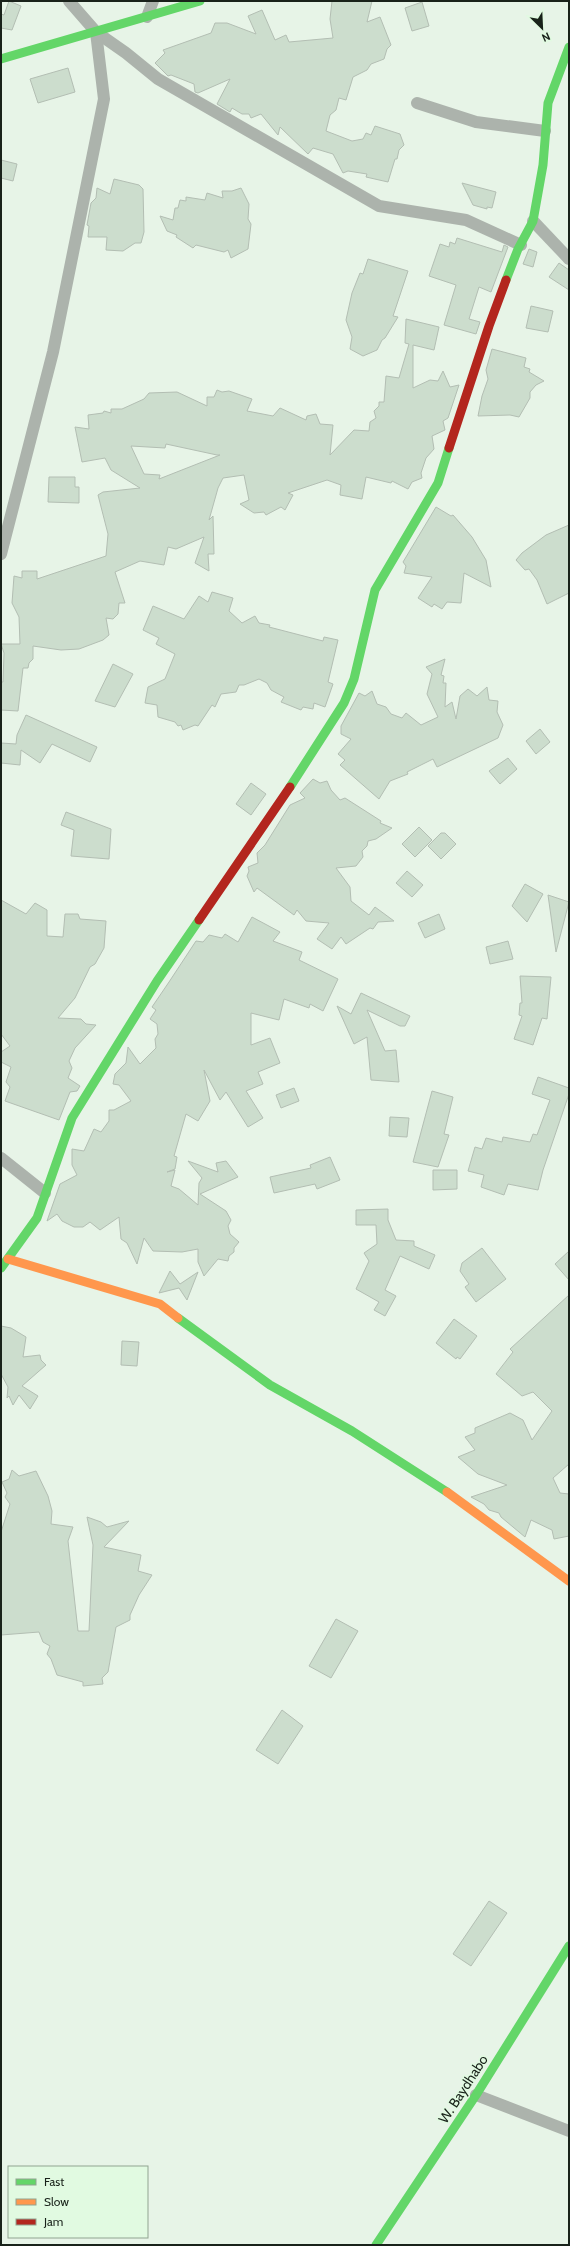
<svg xmlns="http://www.w3.org/2000/svg" width="570" height="2246" font-family="Cabin,sans-serif">
	<style>
		.building { fill: #ccddcd; stroke: #b3beb3; fill-rule: evenodd }
		.lines { fill: none; stroke-linecap: round; stroke-linejoin: round }
		.street { stroke: #acb3ac; stroke-width: 12 }
		.fast { stroke: #63d668; stroke-width: 9 }
		.slow { stroke: #ff974d; stroke-width: 9 }
		.jam { stroke: #b3261e; stroke-width: 9 }
		.labels { text-anchor: middle; dominant-baseline: central; stroke-width: 3; stroke-linejoin: round; paint-order: stroke }
		.street-label { font-size: 14px; fill: #19221a; stroke: #e1fae1 }
	</style>
	<rect width="100%" height="100%" fill="#e7f4e7"/>
	<g class="building">
		<polygon points="9,1 21,6 12,30 1,28 1,14 4,15"/>
		<polygon points="332,1 372,1 367,22 380,17 391,45 387,49 384,59 371,64 367,70 353,77 346,100 339,98 336,110 330,115 326,131 352,141 363,139 366,133 371,135 375,126 400,134 404,145 399,150 397,159 395,159 388,182 366,177 367,174 348,171 343,173 333,154 313,148 308,154 280,127 278,135 261,114 251,118 249,114 242,114 232,108 230,112 217,104 230,79 198,93 195,92 194,84 171,75 168,76 155,63 165,53 163,50 211,33 215,23 227,23 256,34 248,16 262,10 275,40 286,35 289,42 333,38 330,19"/>
		<polygon points="422,2 429,26 412,31 405,8"/>
		<polygon points="68,68 75,92 38,103 30,79"/>
		<polygon points="1,160 17,164 13,181 1,178"/>
		<polygon points="114,179 139,185 143,189 144,232 141,243 135,243 123,251 106,250 107,237 88,237 89,226 87,225 91,203 96,198 97,188 110,194"/>
		<polygon points="462,183 496,192 492,208 487,207 487,209 473,205"/>
		<polygon points="241,188 249,204 248,219 251,224 248,249 231,258 228,250 224,252 196,245 193,248 176,237 177,235 167,231 160,216 173,220 175,208 178,208 180,200 186,201 186,197 205,200 207,193 223,198 222,191 232,191"/>
		<polygon points="457,238 502,252 504,245 508,247 491,292 479,287 469,319 480,322 476,334 444,325 456,285 429,276 440,244 449,247 450,242 455,244"/>
		<polygon points="529,249 537,252 533,267 523,264"/>
		<polygon points="368,259 408,271 393,316 398,317 385,338 382,340 377,350 363,356 350,349 352,337 346,320 352,293 360,273 363,274"/>
		<polygon points="559,263 569,270 569,290 549,277"/>
		<polygon points="531,306 553,311 548,332 526,328"/>
		<path d="M406 319 439 327 434 350 413 345V388L430 380 438 381 443 371 450 387 459 385 448 418 443 421 445 430 432 436 434 449 426 458 421 473 422 478 412 482 408 489 392 481 391 483 366 477 362 499 340 495 341 485 327 480 288 493 293 495 285 510 281 507 266 515 264 512 254 513 240 504 249 500 244 475 223 478 218 488 209 520 213 516 214 554H208L209 571 195 563 204 537 176 549 168 547 164 565 140 561 115 572 125 603H119L118 614 113 619 106 618 109 635 103 640 79 649 61 650 33 646V659L29 663 28 668H23L18 711 1 710V682H3L4 653 1 644H20L19 617 12 603 14 576 22 578V571H37V579L106 556 108 534 98 495 103 492 140 488 111 470 105 458 82 462 75 427 89 429 88 415 103 413 104 411 111 413V409H122L144 399 149 393 177 392 207 406V397H214L217 390 222 392 229 391 252 399 247 411 273 416 280 408 306 420 307 416 316 414 320 424 333 425 330 455 354 430 369 431 370 422 376 418 374 411 379 406V402H384L386 376 399 378 409 344 405 343ZM166 444 217 455H220L159 479 160 475 144 474 131 446 165 448Z"/>
		<polygon points="492,349 526,358 524,367 530,369 529,372 544,381 536,385 530,392 530,398 519,417 510,415 478,416 482,396 488,379 486,370"/>
		<polygon points="49,477 75,477 75,487 79,487 79,503 48,502"/>
		<polygon points="436,507 451,516 453,515 472,537 486,560 491,587 464,573 461,603 447,602 442,609 434,604 432,607 418,598 432,577 404,573 406,566 403,562"/>
		<polygon points="569,525 569,593 547,604 537,580 529,569 525,570 516,560 522,553 546,535"/>
		<polygon points="212,592 233,598 229,611 242,623 255,616 259,623 270,625 269,627 323,641 324,637 338,640 328,682 333,684 325,707 314,703 313,709 303,707 301,710 281,702 284,697 271,690 267,683 259,679 244,685 239,685 236,692 221,694 215,707 212,705 198,726 195,725 183,730 181,725 178,726 175,722 158,717 157,705 145,703 148,687 165,679 175,654 156,644 159,638 143,630 153,606 184,619 199,596 208,602"/>
		<polygon points="445,659 441,675 444,676 443,683 446,683 445,707 452,702 456,719 460,696 468,689 477,696 487,687 489,700 498,701 497,712 503,725 498,738 437,767 433,759 407,772 408,774 390,781 379,799 340,765 345,760 338,754 351,739 341,734 341,726 359,693 365,696 372,691 377,704 386,707 391,714 402,718 406,713 421,725 438,717 427,694 432,674 426,667"/>
		<polygon points="113,664 133,674 115,707 95,701"/>
		<polygon points="26,715 97,747 90,762 52,744 40,763 21,750 20,765 1,763 1,743 16,744 17,735"/>
		<polygon points="540,729 550,742 536,754 526,741"/>
		<polygon points="508,758 517,769 500,784 489,771"/>
		<polygon points="313,779 320,783 327,781 331,790 340,800 345,798 381,821 380,823 392,828 376,839 368,841 367,846 362,851 363,857 356,866 336,868 350,887 351,901 369,915 375,907 394,921 378,922 373,929 370,928 346,944 341,937 332,949 317,939 329,923 306,921 297,910 294,915 257,888 254,892 247,876 249,871 248,867 258,863 257,853 265,845 290,805 305,798 300,793"/>
		<polygon points="251,783 266,794 251,815 236,804"/>
		<polygon points="66,812 111,829 109,859 71,856 74,830 61,825"/>
		<polygon points="419,827 432,840 415,857 402,844"/>
		<polygon points="441,833 445,833 456,844 441,859 428,846"/>
		<polygon points="407,871 423,885 412,897 396,883"/>
		<polygon points="525,884 543,894 527,922 512,906"/>
		<polygon points="548,895 569,902 556,952"/>
		<polygon points="1,900 26,914 35,903 47,910 47,936 63,937 65,914 78,914 80,919 106,921 104,948 95,964 90,967 75,998 58,1018 81,1019 86,1024 96,1025 75,1048 69,1061 72,1068 68,1078 80,1086 77,1091 70,1092 59,1120 5,1101 10,1087 6,1082 11,1067 1,1062 1,1052 10,1046 1,1034"/>
		<polygon points="439,914 445,929 425,938 418,923"/>
		<polygon points="252,917 280,932 273,941 302,952 299,960 338,979 323,1011 310,1004 309,1008 284,999 279,1020 251,1013 251,1045 270,1038 280,1063 258,1072 263,1084 246,1091 263,1118 248,1127 226,1092 220,1100 204,1070 210,1101 198,1121 186,1114 174,1156 177,1157 175,1169 167,1172 175,1170 171,1186 179,1189 198,1205 199,1183 202,1178 188,1161 218,1172 216,1163 226,1161 238,1177 200,1194 226,1211 231,1220 228,1226 230,1234 239,1242 234,1248 234,1252 229,1256 228,1261 218,1259 204,1276 198,1262 198,1249 182,1252 153,1251 144,1238 137,1264 127,1243 121,1239 119,1217 100,1230 90,1222 83,1227 74,1227 62,1221 57,1214 47,1221 60,1184 77,1175 72,1165 72,1149 84,1151 94,1129 101,1132 109,1121 109,1110 114,1110 131,1101 119,1085 113,1084 115,1074 126,1063 128,1047 140,1064 156,1048 155,1039 158,1034 157,1024 150,1019 156,1010 152,1007 169,982 196,941 203,942 209,935 222,938 225,934 238,942"/>
		<polygon points="508,941 513,959 490,964 486,947"/>
		<polygon points="520,976 551,977 547,1019 542,1018 533,1045 514,1039 522,1016 519,1015 520,1003 522,1003"/>
		<polygon points="361,993 410,1016 405,1026 400,1026 367,1010 385,1051 396,1050 399,1082 371,1080 367,1037 354,1044 337,1006 351,1014"/>
		<polygon points="538,1077 569,1088 569,1094 543,1170 538,1190 508,1184 504,1195 481,1187 484,1175 468,1171 475,1147 482,1149 486,1138 502,1142 503,1137 530,1142 533,1134 537,1135 550,1100 532,1094"/>
		<polygon points="294,1088 299,1101 281,1108 276,1095"/>
		<polygon points="432,1091 453,1097 444,1134 449,1135 438,1167 413,1162"/>
		<polygon points="390,1117 409,1118 407,1137 389,1136"/>
		<polygon points="330,1157 340,1180 317,1189 315,1184 274,1193 270,1177 311,1168 310,1165"/>
		<polygon points="433,1170 457,1170 457,1189 433,1190"/>
		<polygon points="388,1209 388,1220 396,1240 414,1241 414,1246 435,1255 429,1269 400,1256 385,1290 396,1296 385,1316 374,1310 379,1302 356,1289 369,1261 364,1253 377,1244 376,1225 356,1225 356,1210"/>
		<polygon points="482,1248 506,1279 476,1302 465,1287 469,1284 460,1271 462,1263"/>
		<polygon points="569,1251 569,1280 555,1264"/>
		<polygon points="170,1271 180,1284 198,1272 187,1300 179,1288 159,1293"/>
		<polygon points="569,1295 569,1464 553,1478 560,1493 569,1494 569,1536 554,1539 552,1530 531,1520 525,1537 501,1517 499,1513 489,1510 484,1504 471,1497 507,1485 478,1474 458,1457 475,1450 465,1437 475,1433 475,1428 510,1413 523,1420 532,1440 552,1411 533,1392 522,1396 496,1374 513,1352 510,1349"/>
		<polygon points="454,1319 477,1336 460,1359 457,1357 456,1359 436,1343"/>
		<polygon points="1,1326 11,1328 26,1337 23,1357 40,1355 41,1360 46,1365 22,1386 38,1396 30,1409 19,1395 13,1405 9,1396 7,1398 8,1387 1,1374"/>
		<polygon points="122,1341 139,1342 137,1366 121,1365"/>
		<polygon points="12,1470 19,1476 36,1471 48,1496 52,1511 51,1524 73,1527 68,1541 78,1631 89,1631 93,1545 87,1517 101,1522 107,1527 129,1521 104,1547 141,1555 138,1571 152,1575 139,1595 130,1615 130,1620 116,1627 108,1672 102,1678 103,1684 83,1686 83,1682 57,1675 51,1659 47,1654 50,1646 43,1642 39,1632 1,1635 1,1532 10,1504 5,1497 7,1493 2,1482 9,1479"/>
		<polygon points="336,1619 358,1631 331,1678 309,1666"/>
		<polygon points="282,1710 303,1726 278,1764 256,1750"/>
		<polygon points="489,1901 507,1913 471,1966 453,1954"/>
	</g>
	<g class="lines">
		<g class="street">
			<polyline points="69,1 96,32 126,53 158,79 379,206 466,220 521,245"/>
			<polyline points="147,17 153,1"/>
			<polyline points="417,103 476,122 545,131"/>
			<polyline points="533,221 569,259"/>
			<polyline points="1,554 53,352 104,99 96,32"/>
			<polyline points="1,1158 45,1193"/>
			<polyline points="476,2095 569,2131"/>
		</g>
		<g class="fast">
			<polyline points="1,59 200,1"/>
			<polyline points="506,280 518,249 533,221 543,165 548,103 569,47"/>
			<polyline points="290,787 344,703 354,679 375,590 438,483 449,448"/>
			<polyline points="1,1268 37,1218 72,1118 157,981 199,920"/>
			<polyline points="178,1318 270,1385 352,1431 447,1492"/>
			<polyline points="376,2245 476,2095 569,1946"/>
		</g>
		<g class="slow">
			<polyline points="8,1259 160,1304 178,1318"/>
			<polyline points="447,1492 569,1581"/>
		</g>
		<g class="jam">
			<polyline points="449,448 489,326 506,280"/>
			<polyline points="199,920 290,787"/>
		</g>
	</g>
	<g class="labels">
		<g class="street-label">
			<text transform="translate(463 2089) rotate(-57)">W. Baydhabo</text>
		</g>
	</g>
	<rect width="570" height="2246" fill="none" stroke="#19221a" stroke-width="4"/>
	<rect x="8" y="2166" width="140" height="72" fill="#e1fae1" stroke="#91a491"/>
	<rect x="16" y="2179" width="20" height="6" fill="#63d668" stroke="#91a491"/>
	<text x="44" y="2186" font-size="12" fill="#19221a">Fast</text>
	<rect x="16" y="2199" width="20" height="6" fill="#ff974d" stroke="#91a491"/>
	<text x="44" y="2206" font-size="12" fill="#19221a">Slow</text>
	<rect x="16" y="2219" width="20" height="6" fill="#b3261e" stroke="#91a491"/>
	<text x="44" y="2226" font-size="12" fill="#19221a">Jam</text>
	<g transform="translate(542 28) rotate(156)" stroke="#e1fae1" stroke-width="3" paint-order="stroke">
	<path d="M0-3L7 15L0 10L-7 15Z" fill="#19221a"/>
	<text y="-6" font-size="11" font-weight="bold" text-anchor="middle" fill="#19221a">N</text>
	</g>
</svg>
